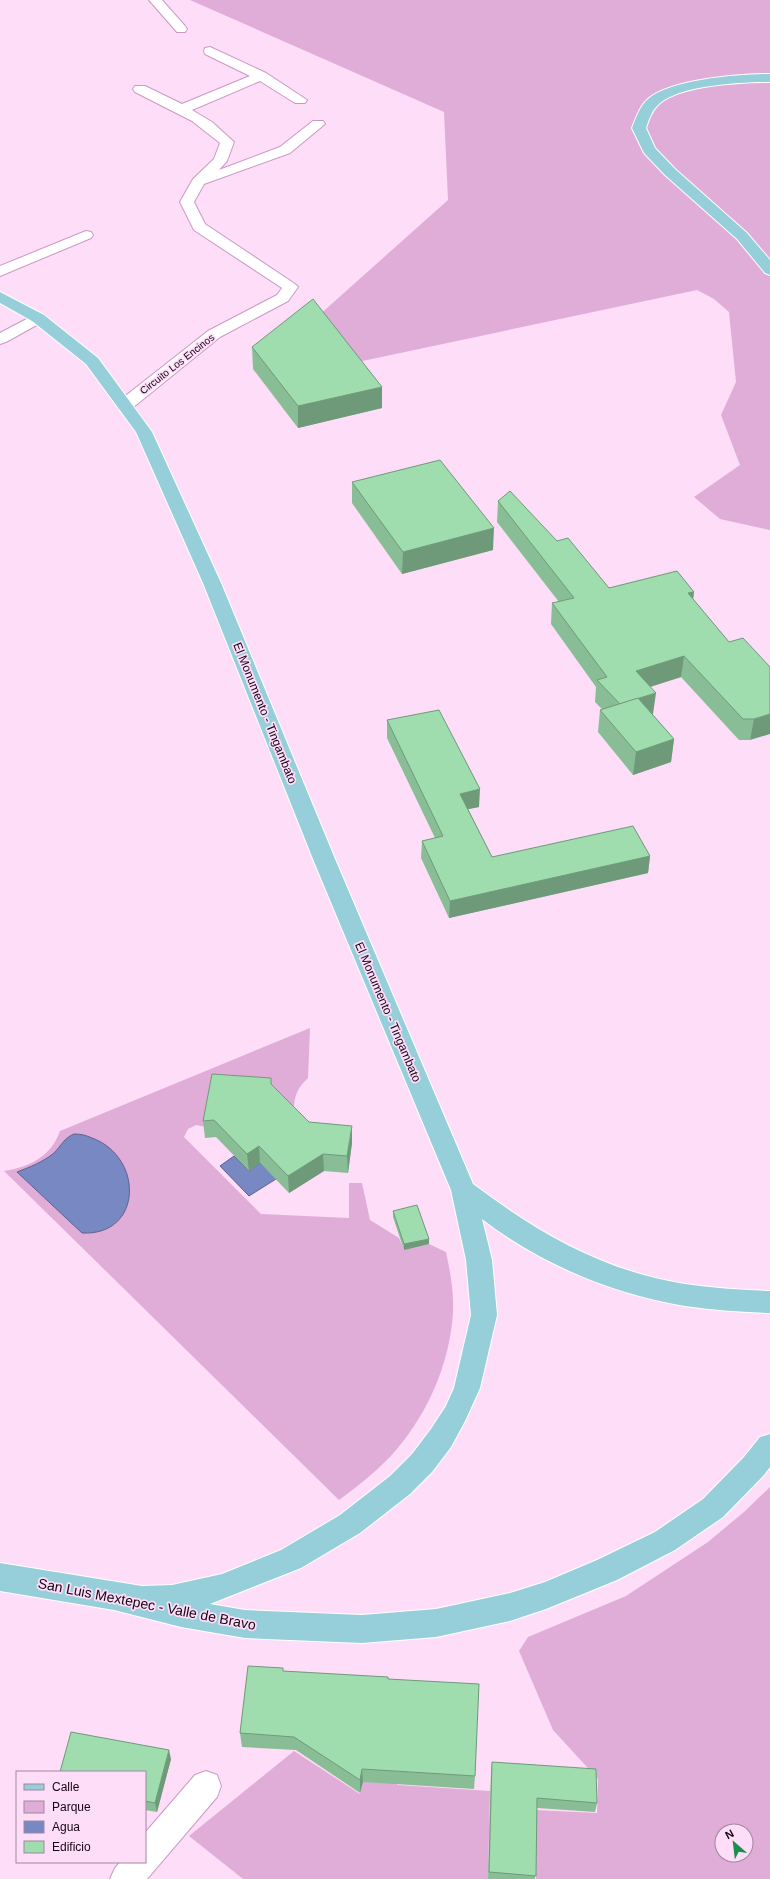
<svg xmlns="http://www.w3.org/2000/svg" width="770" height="1879" font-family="Helvetica,sans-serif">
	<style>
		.green { fill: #e0add8; fill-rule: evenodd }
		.water { fill: #7888c2; stroke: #5b618e }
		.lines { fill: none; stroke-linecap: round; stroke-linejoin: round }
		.minor-casing { stroke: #cb98c3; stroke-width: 2 }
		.major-casing { stroke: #fff; stroke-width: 2 }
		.minor { fill: #fff; fill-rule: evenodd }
		.major { fill: #96cfd9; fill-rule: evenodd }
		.wall { fill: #89bd96 }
		.shaded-wall { fill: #6f9a7a }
		.building { fill: #9fdcae; stroke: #6f9a7a }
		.labels { text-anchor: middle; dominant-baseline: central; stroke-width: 3.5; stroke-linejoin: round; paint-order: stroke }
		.far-street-label { font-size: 10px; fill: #160514; stroke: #feddf8 }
		.street-label { font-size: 12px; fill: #160514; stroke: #feddf8 }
		.near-street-label { font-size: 14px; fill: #160514; stroke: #feddf8 }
	</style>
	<rect width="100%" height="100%" fill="#feddf8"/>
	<g class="green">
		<polygon points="190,0 770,0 770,530 720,519 694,497 740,465 721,415 736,382 729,312 714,299 697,290 353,363 317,317 448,200 444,112"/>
		<path d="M310 1028 308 1078C298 1087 294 1096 294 1109L206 1127 196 1125 188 1129 184 1137 261 1214 349 1218V1183H362L370 1220 399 1238 404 1250 429 1244 446 1252C450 1271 454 1291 453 1312 450 1365 426 1418 390 1457 374 1473 357 1487 339 1500L4 1171C29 1167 51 1157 60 1131Z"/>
		<path d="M770 1487V1879H536L535 1810 597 1813 598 1779 553 1730 519 1651 528 1637 626 1596 708 1542 744 1512ZM722 1831H746V1855H722Z"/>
		<polygon points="294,1751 360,1794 366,1769 398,1771 397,1785 490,1791 488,1879 243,1879 189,1836"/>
	</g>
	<g class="water">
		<path d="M74 1134C81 1134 85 1135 92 1138 144 1157 143 1236 82 1233L17 1172C30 1167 43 1162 54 1153 61 1146 64 1138 74 1134Z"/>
		<polygon points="234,1156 249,1171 260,1163 276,1179 249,1196 220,1166"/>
	</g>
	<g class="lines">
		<g class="minor-casing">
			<g id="minor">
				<polygon points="149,0 162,0 185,26 187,29 185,32 177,32"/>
				<polygon points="210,47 266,73 307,100 305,103 295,103 260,81 192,110 212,122 234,142 227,161 219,170 280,147 313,121 323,121 325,124 290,153 204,184 194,202 205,224 295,284 298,287 288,301 220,337 131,409 125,410 119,409 117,405 119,401 208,331 277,295 282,288 194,230 180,202 193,179 214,159 220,143 192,121 135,92 133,89 135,86 145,86 182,104 250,76 205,54 204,51 205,48"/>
				<polygon points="86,231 91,232 93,235 91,238 0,276 0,266"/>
				<polygon points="38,313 44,315 46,318 44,321 6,342 0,344 0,333"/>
				<polygon points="206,1771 217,1775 221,1786 217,1797 147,1879 110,1879 115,1868 120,1862 145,1862 145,1833 195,1775"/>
			</g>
		</g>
		<g class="major-casing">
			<g id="major">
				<path d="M770 74V82C742 82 680 85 659 104 652 110 649 119 646 128L655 148 675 169 747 233 770 260V275L765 273 737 239 665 175 644 153 632 128C636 118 640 106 648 99 671 79 741 74 770 74Z"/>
				<path d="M0 292 44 315 98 358 152 432 221 583 335 859 473 1184C538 1233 603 1271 685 1284 713 1288 742 1290 770 1291V1313C742 1312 713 1310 685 1306 613 1294 540 1264 482 1219L492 1260 497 1315 480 1388 465 1421 451 1447 432 1472 410 1494 360 1533 301 1568 210 1604 245 1610 362 1615 436 1609 510 1593 545 1582 597 1560 655 1532 703 1499 744 1457 760 1437 770 1434V1467L764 1475 723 1517 675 1550 617 1580 546 1609 510 1621 436 1637 362 1643 245 1638 181 1627 114 1610 0 1591V1563L142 1586 172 1585 222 1574 281 1550 340 1515 390 1476 412 1454 431 1429 446 1406 454 1388 471 1315 466 1260 451 1190 313 859 203 583 136 432 86 364 32 321 0 303Z"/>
			</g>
		</g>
		<use href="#minor" class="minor"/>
		<use href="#major" class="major"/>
	</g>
	<g class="wall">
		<polygon points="252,347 382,387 382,408 298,428 253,369"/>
		<polygon points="352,482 493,550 402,574 352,503"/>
		<polygon points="498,501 557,541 609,588 694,592 693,600 729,642 770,667 750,740 739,740 681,677 650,687 653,714 652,714 674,739 671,762 633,775 598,732 600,710 602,709 595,702 596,687 551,624 552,603 559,602 497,522"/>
		<polygon points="387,720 479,807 468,809 492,857 650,856 648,873 449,918 421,858 422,841 435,838 387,738"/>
		<polygon points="272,1085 309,1122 352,1143 348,1173 324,1171 289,1193 260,1163 249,1171 216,1137 205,1138 203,1121"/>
		<polygon points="393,1211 429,1244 404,1250 393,1217"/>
		<polygon points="284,1671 388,1679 475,1776 474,1789 363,1782 360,1793 296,1750 242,1747 240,1733"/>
		<polygon points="171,1759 157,1812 145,1810 145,1772"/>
		<polygon points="492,1762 597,1803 595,1812 537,1808 535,1879 488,1879 491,1772"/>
	</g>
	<g class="shaded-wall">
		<polygon points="382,387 382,408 298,428 298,406"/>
		<polygon points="494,528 493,550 402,574 403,552"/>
		<polygon points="694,592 691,613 688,593"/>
		<polygon points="684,656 681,677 634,692 636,671"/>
		<polygon points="656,693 653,714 618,725 620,704"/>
		<polygon points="770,714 770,734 750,740 754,719"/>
		<polygon points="674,739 671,762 633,775 636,752"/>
		<polygon points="480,789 479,807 459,811 460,794"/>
		<polygon points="650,856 648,873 449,918 450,901"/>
		<polygon points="352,1126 352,1143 348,1173 347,1156"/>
		<polygon points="259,1146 260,1163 249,1171 247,1154"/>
		<polygon points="323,1154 324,1171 289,1193 288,1176"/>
		<polygon points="429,1239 429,1244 404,1250 404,1244"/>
		<polygon points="169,1750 171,1759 157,1812 155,1803"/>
		<polygon points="362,1769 363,1782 360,1793 360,1780"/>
	</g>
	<g class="building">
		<polygon points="313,299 382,387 298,406 252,347"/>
		<polygon points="440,460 494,528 403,552 352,482"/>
		<polygon points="510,491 557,541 568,538 609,588 677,571 694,592 688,593 729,642 743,638 770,667 770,714 754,719 743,719 684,656 636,671 656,693 620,704 597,680 607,677 552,603 574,598 498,501"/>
		<polygon points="638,698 674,739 636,752 600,710"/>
		<polygon points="439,710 480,789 460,794 492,857 633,826 650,856 450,901 422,841 443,836 387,720"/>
		<polygon points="212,1074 271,1078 271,1084 309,1122 352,1126 347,1156 323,1154 288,1176 259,1146 247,1154 214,1120 203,1121"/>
		<polygon points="417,1205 429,1239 404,1244 393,1211"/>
		<polygon points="248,1666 283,1668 283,1671 388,1677 388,1679 479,1684 475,1776 362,1769 360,1780 294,1737 240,1733"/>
		<polygon points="71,1732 169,1750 155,1803 145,1801 145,1772 60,1772"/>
		<polygon points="492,1762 596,1769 597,1803 537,1798 536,1876 489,1872"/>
	</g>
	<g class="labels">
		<g class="far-street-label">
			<text transform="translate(177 364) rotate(-38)">Circuito Los Encinos</text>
		</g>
		<g class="street-label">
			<text transform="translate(265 713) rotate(68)">El Monumento - Tingambato</text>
			<text transform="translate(388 1012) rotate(67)">El Monumento - Tingambato</text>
		</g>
		<g class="near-street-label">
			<text transform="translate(147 1604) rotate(11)">San Luis Mextepec - Valle de Bravo</text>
		</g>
	</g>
	<rect x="16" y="1771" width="130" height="92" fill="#feddf8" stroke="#a1879d"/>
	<rect x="24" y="1784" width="20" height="6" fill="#96cfd9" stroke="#a1879d"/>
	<text x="52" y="1791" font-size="12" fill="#160514">Calle</text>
	<rect x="24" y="1801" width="20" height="12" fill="#e0add8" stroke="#a1879d"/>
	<text x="52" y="1811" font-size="12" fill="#160514">Parque</text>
	<rect x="24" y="1821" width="20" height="12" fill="#7888c2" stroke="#a1879d"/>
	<text x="52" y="1831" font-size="12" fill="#160514">Agua</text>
	<rect x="24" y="1841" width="20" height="12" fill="#9fdcae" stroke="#a1879d"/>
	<text x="52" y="1851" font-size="12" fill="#160514">Edificio</text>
	<g transform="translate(734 1843) rotate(332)"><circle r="19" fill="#feddf8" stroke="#a1879d"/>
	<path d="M0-3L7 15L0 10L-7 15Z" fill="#188f4a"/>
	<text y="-6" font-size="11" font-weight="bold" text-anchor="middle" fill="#160514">N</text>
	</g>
</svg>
